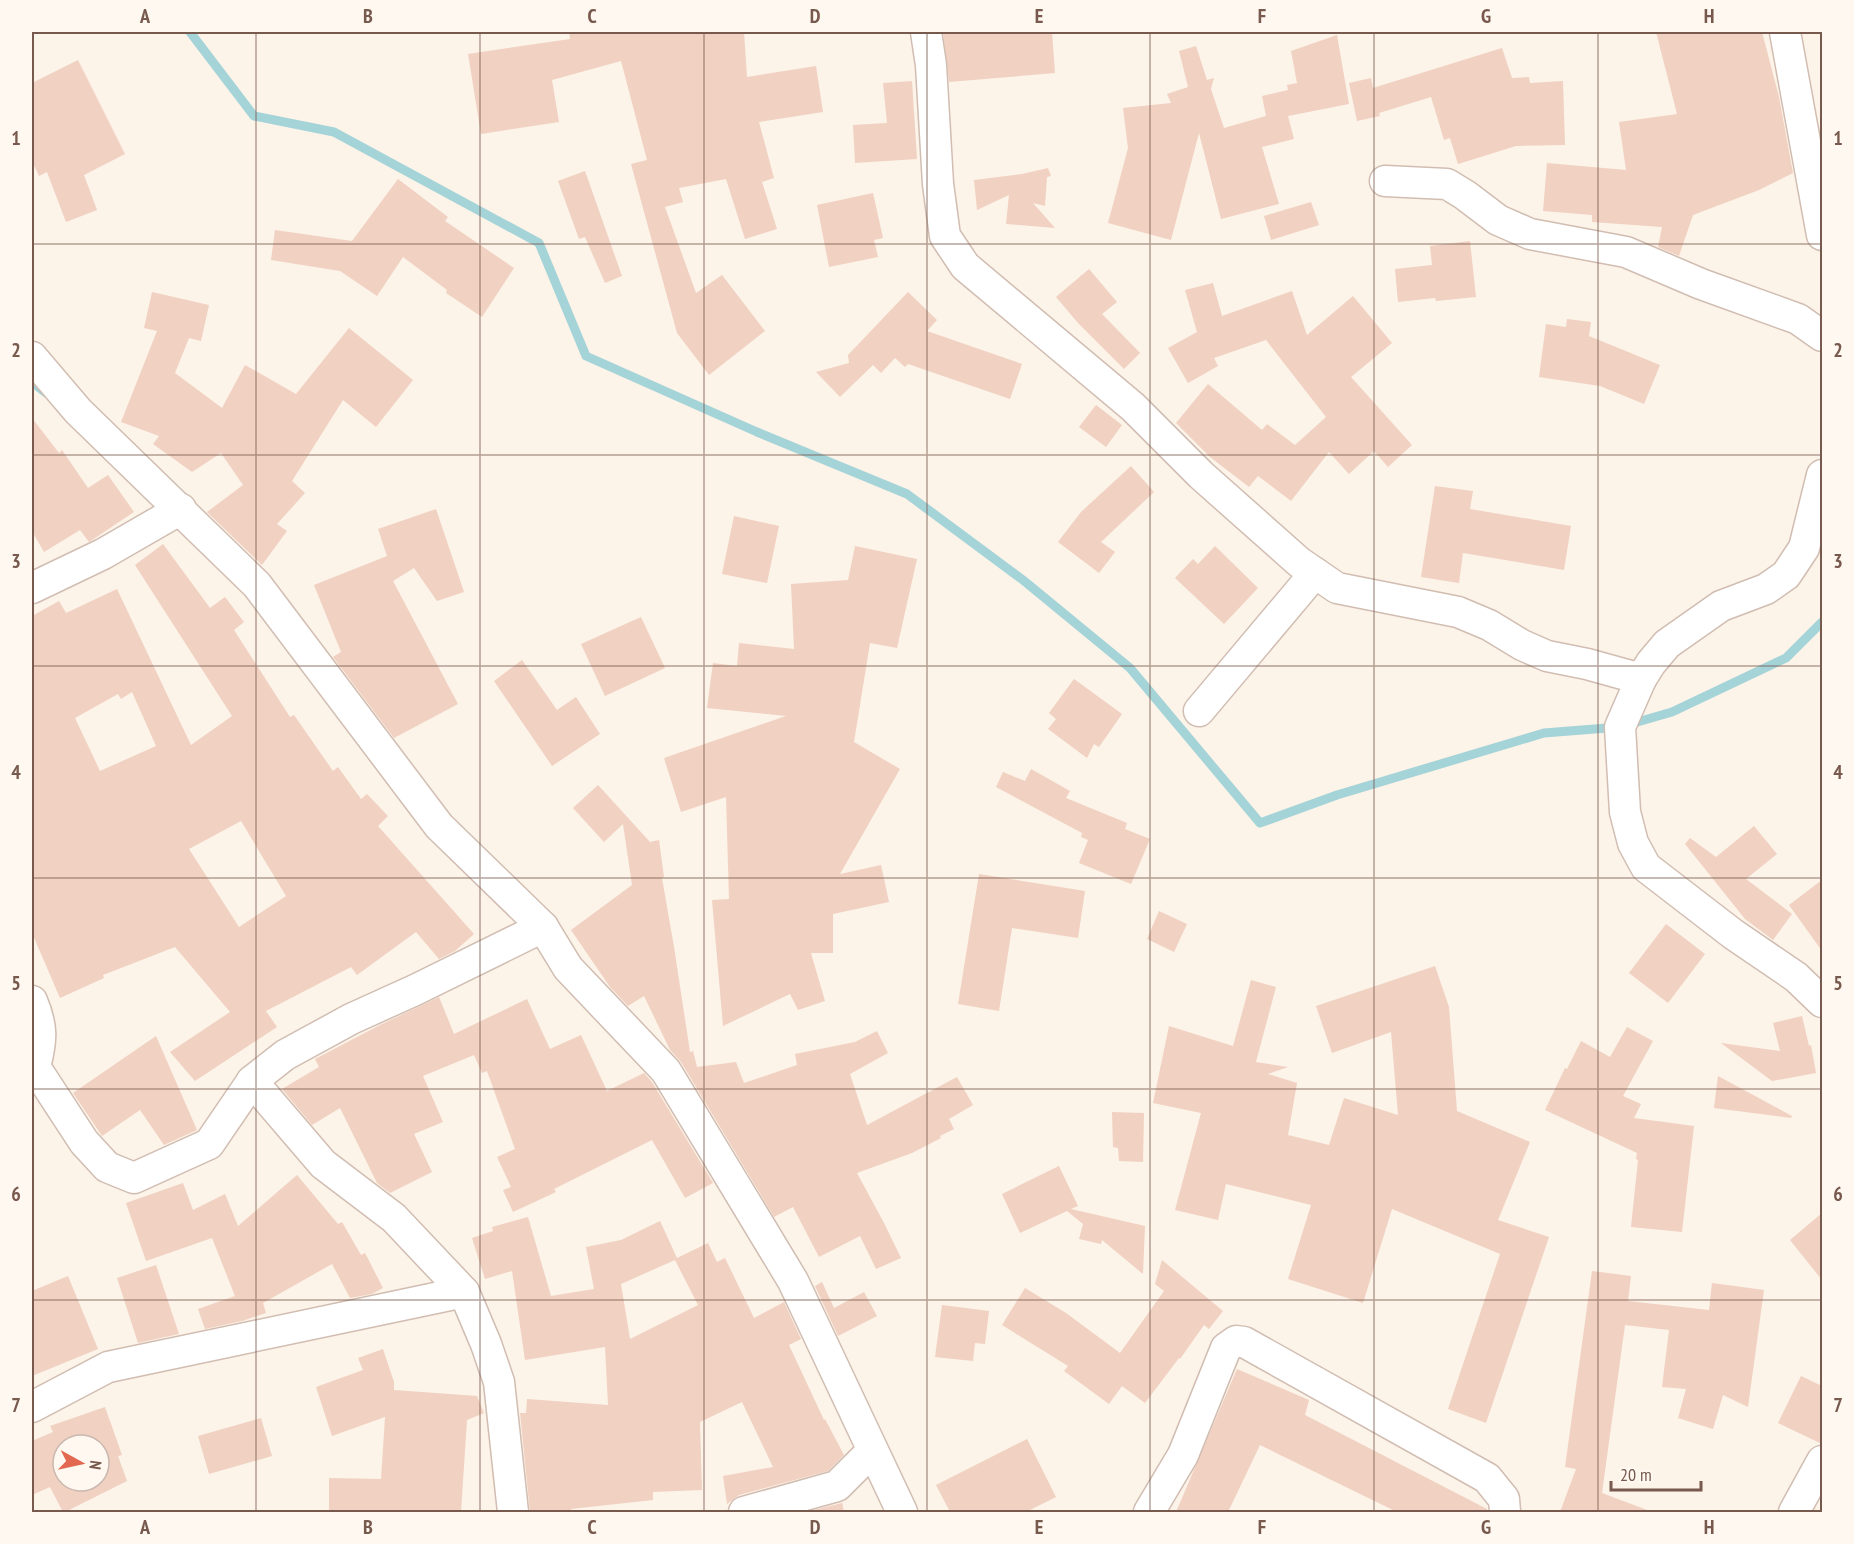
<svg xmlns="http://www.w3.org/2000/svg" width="1854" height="1544" font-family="'PT Sans Narrow',sans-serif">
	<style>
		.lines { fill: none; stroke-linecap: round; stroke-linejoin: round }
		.stream { stroke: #a4d3d8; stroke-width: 9 }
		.building { fill: #f1d1c1; fill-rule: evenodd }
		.minor-casing { stroke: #d1bdb1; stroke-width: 33 }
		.minor { stroke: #fff; stroke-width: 30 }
		.grid { fill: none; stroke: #77594d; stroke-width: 1.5; stroke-opacity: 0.55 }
		.neatline { fill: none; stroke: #77594d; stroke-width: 2 }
		.grid-label { font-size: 20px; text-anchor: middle; font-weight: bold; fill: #77594d }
	</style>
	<rect width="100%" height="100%" fill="#fcf3e9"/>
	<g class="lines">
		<g class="stream">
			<polyline points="190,32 254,116 334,132 539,243 586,356 757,432 907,494 1023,580 1130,668 1260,823 1337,795 1544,733 1620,727 1672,712 1786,658 1822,622"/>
			<polyline points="32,382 46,393"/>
		</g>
	</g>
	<g class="building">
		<polygon points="569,32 744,32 747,77 816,66 823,112 759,122 774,178 762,182 777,229 745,239 726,179 679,188 683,202 665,207 696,293 722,275 765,331 709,375 677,333 631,164 647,160 621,61 552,80 559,122 481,134 468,54 570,39"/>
		<polygon points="943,32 1052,32 1055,73 949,82"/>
		<polygon points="1656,32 1762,32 1779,97 1793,173 1759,190 1693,215 1679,256 1658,247 1662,227 1592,222 1592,215 1543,211 1547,163 1626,170 1619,122 1677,114"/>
		<polygon points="1337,35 1349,104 1288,116 1294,139 1262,147 1279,204 1221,219 1199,133 1171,240 1108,223 1128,148 1123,108 1171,103 1167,94 1188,87 1179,51 1196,46 1207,80 1214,78 1211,89 1224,128 1266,116 1262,96 1288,90 1287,85 1297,83 1291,51"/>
		<polygon points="1502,48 1512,78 1529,77 1530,83 1563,81 1565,145 1516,146 1458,164 1450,138 1444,140 1431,97 1379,113 1380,116 1357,121 1349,83 1371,78 1373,88"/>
		<polygon points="78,60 125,154 84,175 97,210 66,222 47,172 39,176 32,161 32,83"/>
		<polygon points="912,81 917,159 855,163 853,125 887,123 883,83"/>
		<polygon points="1048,168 1051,176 1047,177 1045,206 1033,203 1055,228 1006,224 1009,195 977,210 974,180 1022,174"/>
		<polygon points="585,171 622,276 605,283 585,237 579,239 558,181"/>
		<polygon points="398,179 448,217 445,221 514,268 482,317 446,293 447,290 403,257 377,296 340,271 271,260 275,230 352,241"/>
		<polygon points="873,193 883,238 874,240 878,257 829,267 817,205"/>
		<polygon points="1311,202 1319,225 1271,240 1264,216"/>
		<polygon points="1470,241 1476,297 1436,301 1435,298 1398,302 1395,269 1432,265 1430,246"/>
		<polygon points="1089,269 1117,302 1102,314 1140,353 1124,369 1078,323 1056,297"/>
		<polygon points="1213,283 1222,316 1292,291 1307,335 1353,296 1392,343 1351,377 1412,445 1388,467 1374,451 1349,474 1329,452 1291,501 1258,476 1249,487 1210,457 1176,423 1208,384 1262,430 1267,424 1295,445 1326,417 1266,340 1214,358 1218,366 1188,383 1168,348 1197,332 1185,290"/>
		<polygon points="152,292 209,305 201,341 189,338 175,373 222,408 245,365 296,394 349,328 413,380 376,427 343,400 292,481 305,493 277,524 287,531 262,565 207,512 243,485 221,453 192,472 153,444 159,436 121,422 157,331 144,328"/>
		<polygon points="908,292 937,320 927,331 1022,364 1010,399 908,364 905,367 895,358 881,373 873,365 840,397 816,372 849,363 848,355"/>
		<polygon points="1567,319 1591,322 1589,336 1660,365 1644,404 1600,386 1539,377 1546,324 1566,327"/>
		<polygon points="1096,405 1122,425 1106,447 1079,427"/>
		<polygon points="32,418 59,453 62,450 88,488 108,475 134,512 89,542 80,530 44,552 32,531"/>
		<polygon points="1131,466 1154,492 1101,542 1115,552 1099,573 1058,542 1081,512"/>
		<polygon points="1435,486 1473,491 1470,509 1571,526 1564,570 1463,553 1459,583 1421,577"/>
		<polygon points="436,509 464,592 437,601 414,568 393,581 458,704 394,738 333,657 341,652 314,585 387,556 378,529"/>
		<polygon points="734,516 779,526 767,583 722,574"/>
		<path d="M163 544 210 608 225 597 244 622 234 630 290 717 294 715 333 771 338 767 361 799 367 794 388 816 378 826 474 934 455 951 439 959 416 932 357 975 351 967 266 1011 277 1027 195 1081 170 1052 230 1012 175 947 103 975 104 978 60 998 32 933V616L59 601 66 613 117 589 191 745 232 716 135 565ZM132 692 156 746 100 771 75 718 118 694 121 699ZM241 821 286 896 239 927 189 849Z"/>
		<polygon points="855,546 917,559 897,648 870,643 854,742 900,769 840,874 881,865 889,902 833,914 833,953 811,953 825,1001 798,1010 790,994 723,1026 712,900 729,899 726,797 681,812 664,758 786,716 707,708 713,663 737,666 739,643 794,649 791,584 848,580"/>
		<polygon points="1215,546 1258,588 1224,624 1175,578 1193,559 1198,564"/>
		<polygon points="641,617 665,668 605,696 581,644"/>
		<polygon points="522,660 557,710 576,697 600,734 552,766 494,681"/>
		<polygon points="1074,679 1122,714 1099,747 1094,744 1087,758 1048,729 1056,719 1049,713"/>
		<polygon points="1031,769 1070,791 1066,798 1127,823 1125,829 1150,839 1131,884 1079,863 1088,840 1081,837 1082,833 996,787 1003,772 1025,781"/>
		<polygon points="598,785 650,842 659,840 664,877 662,878 674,947 690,1052 693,1051 697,1067 736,1062 744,1083 797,1065 795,1054 855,1042 877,1031 888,1053 850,1074 867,1125 957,1077 973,1105 949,1119 954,1129 940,1136 941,1138 912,1153 857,1173 884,1223 901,1258 876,1269 860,1236 819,1257 793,1207 774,1217 681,1062 670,1050 644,996 628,1006 610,987 571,930 632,885 623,824 604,842 573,808"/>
		<polygon points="1754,826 1777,854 1746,879 1792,914 1773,940 1745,919 1685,844 1690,838 1716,857"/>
		<polygon points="979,874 1085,891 1078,938 1012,928 999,1011 958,1004"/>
		<polygon points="1822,880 1822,951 1789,905"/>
		<polygon points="1159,911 1187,924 1174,952 1147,939"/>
		<polygon points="1666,924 1705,954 1668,1003 1629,973"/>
		<polygon points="1435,966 1449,1007 1457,1111 1530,1142 1498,1220 1549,1237 1486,1423 1448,1409 1500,1254 1392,1209 1363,1303 1288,1279 1311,1205 1226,1184 1218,1220 1175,1210 1201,1113 1153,1103 1169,1026 1233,1046 1251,980 1276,987 1256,1062 1288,1067 1268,1074 1297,1083 1288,1135 1329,1145 1344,1098 1398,1115 1391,1032 1332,1053 1316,1006"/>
		<polygon points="439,997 454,1034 527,999 550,1049 581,1035 607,1091 644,1073 652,1082 713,1183 685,1198 652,1140 554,1189 556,1192 513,1212 503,1190 511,1187 497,1157 515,1149 487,1071 482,1073 474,1055 423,1076 443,1122 414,1134 432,1172 390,1193 377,1183 340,1108 312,1125 282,1089 319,1067 315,1059 380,1025"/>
		<polygon points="1802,1016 1809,1046 1811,1045 1816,1073 1772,1081 1721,1043 1780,1051 1773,1023"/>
		<polygon points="1627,1027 1653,1041 1623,1096 1641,1104 1634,1118 1694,1126 1682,1232 1631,1227 1638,1160 1636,1159 1637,1153 1545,1110 1565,1068 1567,1069 1581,1041 1610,1057"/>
		<polygon points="156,1036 197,1130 164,1145 140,1110 102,1136 73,1093"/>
		<polygon points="1718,1076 1792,1116 1791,1118 1714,1108"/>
		<polygon points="1112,1112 1144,1113 1143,1162 1119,1161 1118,1148 1113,1147"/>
		<polygon points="1059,1166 1078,1206 1071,1209 1145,1226 1143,1274 1102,1240 1101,1244 1079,1239 1083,1224 1067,1211 1020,1233 1002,1194"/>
		<polygon points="297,1175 338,1224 342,1222 361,1255 365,1253 383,1288 372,1294 350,1298 332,1264 263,1303 266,1313 242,1321 205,1329 198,1309 235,1296 212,1238 146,1261 126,1203 183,1183 193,1210 225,1194 238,1226"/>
		<polygon points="1822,1213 1822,1280 1790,1240"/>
		<path d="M528 1217 551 1296 594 1289 586 1247 621 1240 660 1221 677 1258 708 1243 717 1262 725 1258 754 1318 784 1302 801 1339 789 1345 824 1420 825 1419 844 1455 828 1471 739 1495 727 1504 723 1476 773 1467 742 1402 700 1422 702 1490 653 1492V1500L571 1509 572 1512H530L520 1413H526L527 1399 608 1405 605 1347 525 1360 512 1271 485 1279 472 1238 493 1231 492 1227ZM675 1260 698 1305 630 1339 621 1284Z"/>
		<polygon points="1162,1260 1223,1311 1209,1329 1204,1325 1180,1359 1179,1358 1145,1403 1122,1386 1109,1404 1064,1371 1068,1366 1002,1325 1025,1288 1066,1313 1120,1353 1164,1291 1155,1284"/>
		<polygon points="156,1265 179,1334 138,1343 117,1278"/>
		<polygon points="1592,1271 1631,1276 1628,1301 1709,1310 1712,1283 1764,1290 1748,1407 1723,1395 1713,1429 1678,1418 1686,1389 1662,1387 1669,1330 1625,1325 1602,1493 1647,1510 1647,1512 1560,1512 1576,1469 1565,1467"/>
		<polygon points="68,1276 98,1349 32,1376 32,1291"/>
		<polygon points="822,1282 834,1308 864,1292 877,1316 838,1336 815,1286"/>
		<polygon points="942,1305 989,1311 985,1344 975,1343 973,1361 935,1357"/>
		<polygon points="383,1349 394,1382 394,1390 477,1396 484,1413 467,1420 461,1512 329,1512 329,1478 381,1479 385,1417 332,1436 316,1387 363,1370 358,1358"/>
		<polygon points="1237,1369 1309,1400 1305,1415 1487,1509 1488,1512 1397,1512 1260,1445 1228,1512 1176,1512"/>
		<polygon points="1801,1376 1822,1386 1822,1444 1778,1423"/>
		<path d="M105 1407 122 1455 118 1456 127 1481 65 1512H63L50 1487 32 1495V1441L53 1432 50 1426ZM63 1445H99V1481H63Z"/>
		<polygon points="261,1418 272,1456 209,1474 198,1436"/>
		<polygon points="1027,1439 1056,1497 1026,1512 950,1512 936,1485"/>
		<polygon points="842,1502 844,1512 806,1512 842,1503"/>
	</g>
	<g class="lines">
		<g class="minor-casing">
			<g id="minor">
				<polyline points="926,32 931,65 938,184 945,236 965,266 1133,407 1201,475 1299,562 1337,588 1458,612 1489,625 1522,645 1547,656 1587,664 1641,679"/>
				<polyline points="1785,32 1822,235"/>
				<polyline points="1385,181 1447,184 1465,195 1498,220 1530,234 1626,252 1701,284 1798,319 1822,336"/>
				<polyline points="32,357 78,411 257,585 439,826 543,927 568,968 666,1071 793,1281 902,1512"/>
				<polyline points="1822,475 1804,548 1786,575 1766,589 1721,606 1667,644 1651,663 1641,679 1620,727 1625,812 1633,843 1646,867 1733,934 1796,977 1822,1002"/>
				<polyline points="32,588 103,554 181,509"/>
				<polyline points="1199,711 1315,573"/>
				<path d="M32 1001C43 1027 42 1040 35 1067L32 1070"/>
				<polyline points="35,1067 84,1142 107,1167 134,1178 209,1144 252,1081 285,1055 351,1019 415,990 543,927"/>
				<polyline points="252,1081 323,1164 394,1218 464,1292 486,1344 499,1382 513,1512"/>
				<polyline points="32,1407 108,1367 464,1292"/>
				<polyline points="744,1512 837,1486 872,1451"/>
				<polyline points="1149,1512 1183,1455 1226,1348 1236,1341 1244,1342 1487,1478 1504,1499 1505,1512"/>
				<polyline points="1794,1512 1822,1461"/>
			</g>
		</g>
		<use href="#minor" class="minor"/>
	</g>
	<path class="grid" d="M256 32V1512M480 32V1512M704 32V1512M927 32V1512M1150 32V1512M1374 32V1512M1598 32V1512M32 244H1822M32 455H1822M32 666H1822M32 878H1822M32 1089H1822M32 1300H1822"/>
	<rect width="1854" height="1544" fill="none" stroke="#fff8f0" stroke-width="66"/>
	<g transform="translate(81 1463) rotate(98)"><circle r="28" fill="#fff8f0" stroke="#c9b8af" stroke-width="1.5"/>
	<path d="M0-4.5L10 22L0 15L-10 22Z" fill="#e36852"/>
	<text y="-9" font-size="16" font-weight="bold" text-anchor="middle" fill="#77594d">N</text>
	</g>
	<path d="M1611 1481v9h90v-9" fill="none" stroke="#77594d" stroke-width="3"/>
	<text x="1620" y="1481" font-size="18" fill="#77594d" stroke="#fff8f0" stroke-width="4.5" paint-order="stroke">20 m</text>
	<rect x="33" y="33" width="1788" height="1478" class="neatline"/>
	<g class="grid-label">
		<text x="145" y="23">A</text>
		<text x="368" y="23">B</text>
		<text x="592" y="23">C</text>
		<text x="815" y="23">D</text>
		<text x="1039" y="23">E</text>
		<text x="1262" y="23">F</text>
		<text x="1486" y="23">G</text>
		<text x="1709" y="23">H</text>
		<text x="16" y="145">1</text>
		<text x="1838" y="145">1</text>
		<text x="16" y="357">2</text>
		<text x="1838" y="357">2</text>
		<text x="16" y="568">3</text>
		<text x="1838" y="568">3</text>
		<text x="16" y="779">4</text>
		<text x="1838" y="779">4</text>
		<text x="16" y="990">5</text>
		<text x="1838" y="990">5</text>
		<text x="16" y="1201">6</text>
		<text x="1838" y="1201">6</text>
		<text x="16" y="1412">7</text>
		<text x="1838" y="1412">7</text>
		<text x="145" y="1534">A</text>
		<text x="368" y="1534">B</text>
		<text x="592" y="1534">C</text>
		<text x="815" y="1534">D</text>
		<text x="1039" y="1534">E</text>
		<text x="1262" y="1534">F</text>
		<text x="1486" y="1534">G</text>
		<text x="1709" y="1534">H</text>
	</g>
</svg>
